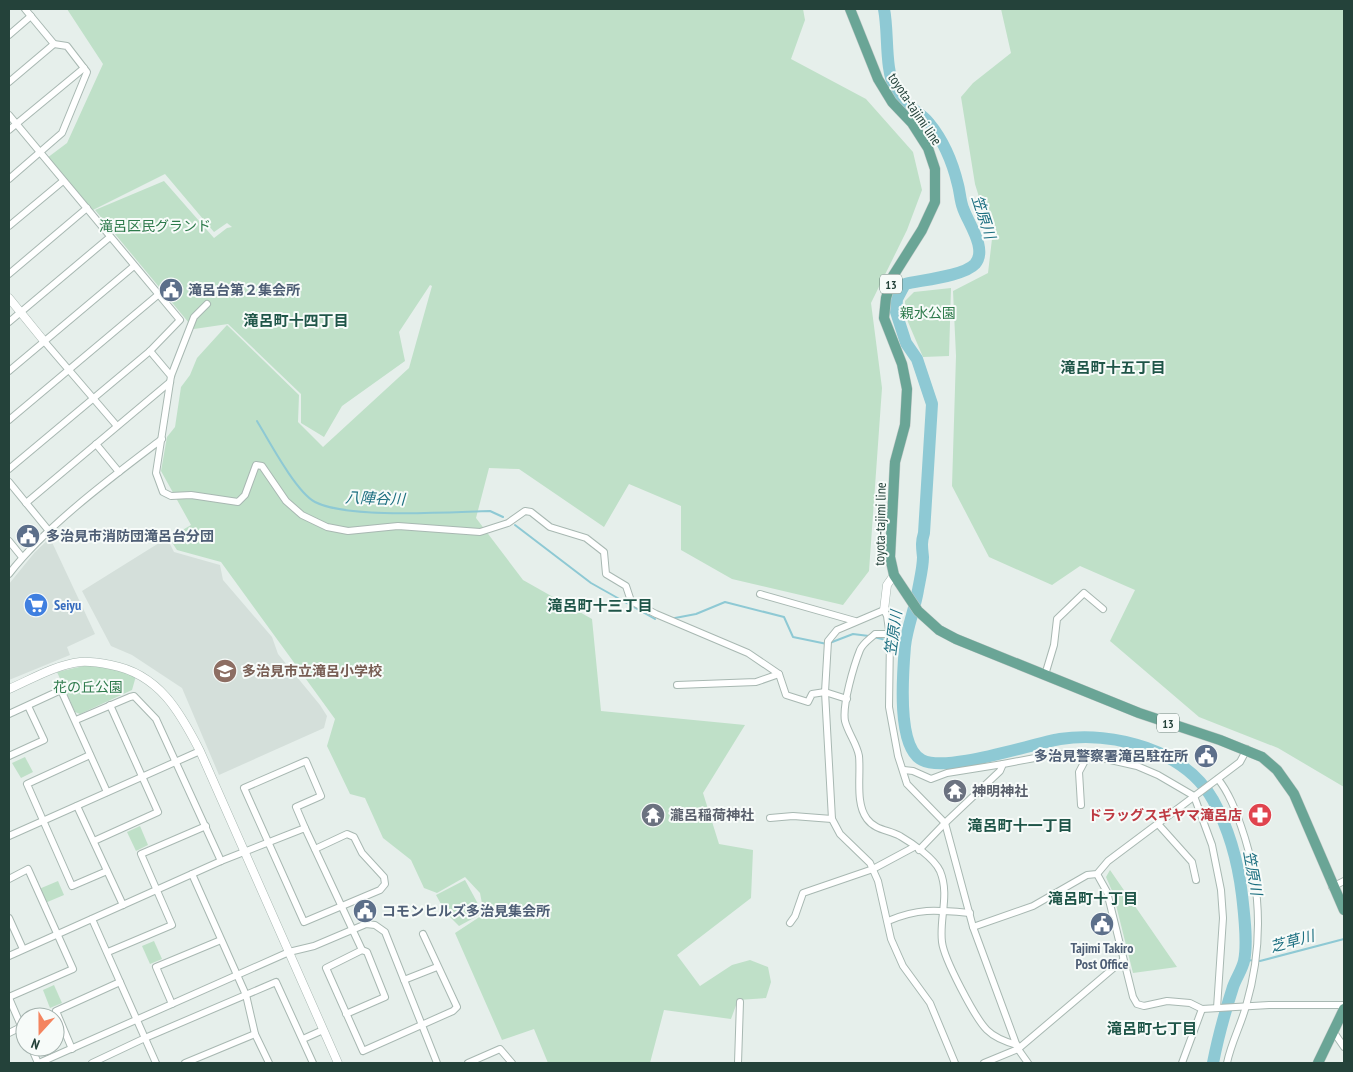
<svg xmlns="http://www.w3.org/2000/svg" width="1353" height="1072" font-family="'PT Sans Narrow','Noto Sans JP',sans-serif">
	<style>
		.built { fill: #d4dfda }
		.green { fill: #bfe0c8 }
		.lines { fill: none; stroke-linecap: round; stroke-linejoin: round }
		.stream { stroke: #8ec9d4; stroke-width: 2 }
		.river { stroke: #8ec9d4; stroke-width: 12 }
		.minor-casing { stroke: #a8b8b2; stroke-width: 8 }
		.tertiary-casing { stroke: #a8b8b2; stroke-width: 9 }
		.primary-casing { stroke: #c2cac8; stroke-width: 11 }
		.minor { stroke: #fff; stroke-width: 6 }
		.tertiary { stroke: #fff; stroke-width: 8 }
		.primary { stroke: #6aa596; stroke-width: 10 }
		.labels { text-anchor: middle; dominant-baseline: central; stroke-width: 4; stroke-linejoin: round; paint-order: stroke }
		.shield { fill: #f7fbf9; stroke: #637a73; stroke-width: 1 }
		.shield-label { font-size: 12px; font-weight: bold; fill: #24423a }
		.street-label { font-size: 14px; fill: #24423a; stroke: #f7fbf9 }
		.park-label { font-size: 14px; fill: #2d7a4b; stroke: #f7fbf9 }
		.service-label { font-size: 14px; font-weight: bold; fill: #4e5e75; stroke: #f7fbf9; text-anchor: start }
		.shop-label { font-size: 14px; font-weight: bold; fill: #366cbe; stroke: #f7fbf9; text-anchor: start }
		.education-label { font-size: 14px; font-weight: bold; fill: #785e54; stroke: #f7fbf9; text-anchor: start }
		.worship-label { font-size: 14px; font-weight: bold; fill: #5b616d; stroke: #f7fbf9; text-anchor: start }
		.health-label { font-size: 14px; font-weight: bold; fill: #be3a42; stroke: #f7fbf9; text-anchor: end }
		.water-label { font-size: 15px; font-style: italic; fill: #1c6f80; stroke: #f7fbf9 }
		.neighbourhood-label { font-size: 15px; font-weight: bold; fill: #1f5548; stroke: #f7fbf9 }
	</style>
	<rect width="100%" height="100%" fill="#e6efeb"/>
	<g class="built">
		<polygon points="50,538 95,634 67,647 70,655 9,680 9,584 35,552"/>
		<polygon points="167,538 174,552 220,565 223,580 272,637 278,654 320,705 327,716 324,728 219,775 182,688 132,655 111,646 82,591"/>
	</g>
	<g class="green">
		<polygon points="67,9 803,9 805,20 791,59 866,99 913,152 922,190 907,230 871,303 882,388 869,571 843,605 732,579 681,550 681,506 629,484 604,527 519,469 489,468 476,518 523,580 592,619 601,711 745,725 703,793 719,844 753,850 751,898 677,955 700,986 732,965 750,960 768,967 771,982 766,998 738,1000 731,1019 664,1010 650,1063 548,1063 534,1029 502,1040 455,933 484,914 480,893 465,877 437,893 424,888 411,860 383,838 365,798 350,794 327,746 335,719 221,562 177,550 169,538 191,525 161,471 167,437 175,427 181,387 190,375 197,358 227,325 299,395 298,422 323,447 409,368 432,286 430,285 399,332 405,361 342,406 324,437 301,423 301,394 228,324 194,329 95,210 164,181 214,238 227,228 232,227 227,223 214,232 165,174 93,210 47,158 67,143 103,64"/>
		<polygon points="1001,9 1344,9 1344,787 1278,748 1199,717 1110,641 1135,590 1080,566 1052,585 989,557 952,486 956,356 953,291 988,273 992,239 975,184 961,97 973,83 1011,53"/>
		<polygon points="951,288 949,356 923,357 905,315 905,301 914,292"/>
		<polygon points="88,665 122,670 136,676 132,690 80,714 75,712 57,672"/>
		<polygon points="25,757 33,772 21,778 12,763"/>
		<polygon points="140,826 148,845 136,851 127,832"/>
		<polygon points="1110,870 1177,967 1133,973 1113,893 1106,877"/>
		<polygon points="465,880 483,913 459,926 446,913 436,895"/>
		<polygon points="58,881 64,895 45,903 39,889"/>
		<polygon points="154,941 162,959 150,964 142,946"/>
		<polygon points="54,985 62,1003 50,1008 43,990"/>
	</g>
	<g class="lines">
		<g class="stream">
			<path d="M257 421C269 441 296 492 315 502 348 519 449 512 490 511L503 517"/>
			<polyline points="515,525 591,583 655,619"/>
			<polyline points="675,618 696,614 725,602 784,617 793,637 827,644 853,634 869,636"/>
			<polyline points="874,637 905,645"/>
			<polyline points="1245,960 1260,961 1344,939"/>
		</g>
		<path class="river" d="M884 9C889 35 884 67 896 92 903 106 920 111 929 123 943 140 953 164 958 185 960 192 960 200 963 208 968 223 988 249 975 264 964 276 922 280 905 284L897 299 896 312 906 343 917 359 932 404 924 533C921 543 922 547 923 557 923 567 920 579 918 590 915 609 907 627 905 646 903 671 896 747 922 760 947 773 1030 744 1060 739 1113 731 1185 750 1213 800 1229 829 1238 862 1242 895 1244 913 1248 943 1244 961 1242 970 1236 978 1233 987 1225 1012 1218 1037 1213 1063"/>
		<g class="minor-casing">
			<g id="minor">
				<polyline points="9,35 31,16"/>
				<polyline points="9,82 54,44"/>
				<polyline points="9,115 180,320 150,351 9,469"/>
				<polyline points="9,130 84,68"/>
				<polyline points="9,179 62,133 87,72 67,46 54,44 25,9"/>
				<polyline points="9,226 63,181"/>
				<polyline points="9,274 87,208"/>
				<polyline points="207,304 194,317 171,376 156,473 163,492 171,496 191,495 238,502 245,495 256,465 262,466 286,501 302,515 327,527 348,531 398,526 480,532 508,523 525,511 531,512 550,527 586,538 604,552 606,574 626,586 631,601 656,614 748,653 779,674 786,695 808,702 812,694 825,692 847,699"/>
				<polyline points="9,322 110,237"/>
				<polyline points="44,341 117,426"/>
				<polyline points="150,351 171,376"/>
				<polyline points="9,371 134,266"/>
				<polyline points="9,420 159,294"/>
				<polyline points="96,444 119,472"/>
				<polyline points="9,482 49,531"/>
				<polyline points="26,503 170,382"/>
				<polyline points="9,541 22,557"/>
				<path d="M9 574C47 525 112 477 162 439"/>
				<polyline points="760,594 855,621"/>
				<path d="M889 634H875C870 639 863 643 860 650 854 665 842 705 845 721 848 733 857 744 859 756 861 776 855 803 867 819 875 830 889 830 900 836 912 843 934 858 940 871 950 895 939 918 942 942 944 959 975 1018 987 1030 995 1038 1006 1042 1017 1045"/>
				<polyline points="1045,675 1054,645 1057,619 1084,593 1103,609"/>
				<polyline points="677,685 756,682 779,674"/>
				<polyline points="9,714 61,690 107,792"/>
				<polyline points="76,720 130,697 134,696 156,719 221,861"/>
				<polyline points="90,755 27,784 72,886 107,871"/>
				<polyline points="9,756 44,740 28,706"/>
				<polyline points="904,770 913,771 931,779 947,773 1003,764"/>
				<path d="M1218 779C1229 793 1235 809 1241 826 1262 886 1264 944 1246 1006 1241 1025 1231 1043 1227 1063"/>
				<polyline points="1081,805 1079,772 1088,755"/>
				<polyline points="77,806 123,905"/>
				<polyline points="770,818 793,816 832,819"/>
				<polyline points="1158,824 1192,862 1196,880"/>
				<polyline points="305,828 296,807 321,796 306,761 244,788 304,922 380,890 385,884 384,877 362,853 354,837 347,834 315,849"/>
				<polyline points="9,836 200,751"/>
				<polyline points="94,841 158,812 110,705"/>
				<polyline points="919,850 945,823 1000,771 1003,764 1056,754 1088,755 1137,766 1158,775 1194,796 1212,845 1221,890 1223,918 1217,1008"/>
				<polyline points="192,874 246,995 255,1034 269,1063"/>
				<polyline points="1097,874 1107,892 1133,997 1137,1004 1144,1006 1167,1001 1190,1003 1202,1009 1269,1005 1344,1005"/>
				<polyline points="9,879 28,869 73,969 9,997"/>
				<polyline points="1332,887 1344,881"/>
				<polyline points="9,918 23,949"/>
				<polyline points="92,919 156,1063"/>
				<path d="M888 921C919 908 936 910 970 913"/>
				<polyline points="790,923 795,916 803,893 873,869 914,847"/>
				<polyline points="973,927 1033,906 1087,875 1097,874 1108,861 1240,762 1247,749"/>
				<polyline points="108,952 172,925 141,854 206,826"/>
				<polyline points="9,956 221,861 305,828 362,950"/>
				<polyline points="404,980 437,967"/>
				<polyline points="9,998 25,1035"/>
				<polyline points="172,1004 156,967 221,940"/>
				<polyline points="346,1014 385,997 367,952 362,950 326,968 363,1051 453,1011 457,1007 423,934"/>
				<polyline points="1333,1031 1344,1047"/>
				<polyline points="9,1033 21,1027"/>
				<polyline points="303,1039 323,1030"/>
				<polyline points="31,1047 38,1063"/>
				<polyline points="72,1049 56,1011 120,982"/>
				<polyline points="39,1063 289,952 314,946 366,924 375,925 385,932 437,1063"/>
				<polyline points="92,1063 145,1038 276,982 313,1063"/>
				<polyline points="185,1063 255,1034"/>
				<polyline points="468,1063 500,1049 512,1063"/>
				<polyline points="738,1063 740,1002"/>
				<polyline points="955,1063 930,1003 903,966 891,939 878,881 870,863 840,834 832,819 825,692 828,641 837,630 884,610 887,616 890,637 889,707 898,756 907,784 945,823 973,927 1018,1049 1028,1063"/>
				<polyline points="984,1063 1018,1049 1123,960"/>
				<polyline points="1182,1063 1202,1009"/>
			</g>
		</g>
		<g class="tertiary-casing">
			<g id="tertiary">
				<polyline points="9,298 44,341"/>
				<polyline points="884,610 887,585 894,575"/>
				<path d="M9 689C32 679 55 665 80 662 90 661 101 663 111 665 159 674 180 712 200 751L338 1063"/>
			</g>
		</g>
		<g class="primary-casing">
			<g id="primary">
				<polyline points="850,9 878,79 892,102 912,123 928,148 935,169 935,202 922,230 893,276 886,298 884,318 902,364 907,389 905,425 895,462 890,557 894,575 918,611 939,630 956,639 1139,713 1220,740 1262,757 1277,770 1294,794 1344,910"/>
				<polyline points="1318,1063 1344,1009"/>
			</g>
		</g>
		<use href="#minor" class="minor"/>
		<use href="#tertiary" class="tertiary"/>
		<use href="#primary" class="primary"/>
	</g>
	<defs>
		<g id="civic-disc" transform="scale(1.25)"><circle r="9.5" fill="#5c6f8a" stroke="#f7fbf9"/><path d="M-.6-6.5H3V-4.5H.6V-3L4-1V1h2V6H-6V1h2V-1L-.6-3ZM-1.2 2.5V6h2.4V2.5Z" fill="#fff"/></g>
		<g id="supermarket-disc" transform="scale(1.25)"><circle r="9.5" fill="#3f7fe0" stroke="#f7fbf9"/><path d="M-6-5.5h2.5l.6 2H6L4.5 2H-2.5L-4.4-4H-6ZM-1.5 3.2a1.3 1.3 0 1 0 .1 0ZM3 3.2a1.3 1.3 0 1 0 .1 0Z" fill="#fff"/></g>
		<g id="school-disc" transform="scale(1.25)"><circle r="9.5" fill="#8d6e63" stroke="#f7fbf9"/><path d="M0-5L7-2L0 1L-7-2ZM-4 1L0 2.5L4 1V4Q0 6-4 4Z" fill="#fff"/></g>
		<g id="temple-disc" transform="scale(1.25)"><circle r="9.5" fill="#6b7280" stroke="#f7fbf9"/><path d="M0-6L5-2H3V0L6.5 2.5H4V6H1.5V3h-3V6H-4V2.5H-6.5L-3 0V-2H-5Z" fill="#fff"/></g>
		<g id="pharmacy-disc" transform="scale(1.25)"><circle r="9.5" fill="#e0444e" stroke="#f7fbf9"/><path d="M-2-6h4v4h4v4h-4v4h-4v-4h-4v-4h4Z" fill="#fff"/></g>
	</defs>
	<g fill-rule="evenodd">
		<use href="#civic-disc" x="171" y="290"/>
		<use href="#civic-disc" x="28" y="536"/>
		<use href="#supermarket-disc" x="36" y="605"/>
		<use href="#school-disc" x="225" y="671"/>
		<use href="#civic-disc" x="1206" y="756"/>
		<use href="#temple-disc" x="955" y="791"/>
		<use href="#temple-disc" x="653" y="815"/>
		<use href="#pharmacy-disc" x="1260" y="815"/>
		<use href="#civic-disc" x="365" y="911"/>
		<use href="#civic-disc" x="1102" y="924"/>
	</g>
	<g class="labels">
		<g class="shield">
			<rect x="880" y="274.5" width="22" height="19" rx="4"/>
			<rect x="1157" y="713.5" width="22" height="19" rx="4"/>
		</g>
		<g class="shield-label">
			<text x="891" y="284">13</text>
			<text x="1168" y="723">13</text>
		</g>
		<g class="street-label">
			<text transform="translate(915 109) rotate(56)">toyota-tajimi line</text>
			<text transform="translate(880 524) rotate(-89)">toyota-tajimi line</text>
		</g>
		<g class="park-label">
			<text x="155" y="226">滝呂区民グランド</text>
			<text x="928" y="313">親水公園</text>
			<text x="88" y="687">花の丘公園</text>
		</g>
		<g class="service-label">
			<text x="188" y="290">滝呂台第２集会所</text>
			<text x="46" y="536">多治見市消防団滝呂台分団</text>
			<text x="1188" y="756" text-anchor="end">多治見警察署滝呂駐在所</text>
			<text x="382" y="911">コモンヒルズ多治見集会所</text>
			<text x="1102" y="948" text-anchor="middle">Tajimi Takiro<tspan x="1102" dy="16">Post Office</tspan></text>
		</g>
		<g class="shop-label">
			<text x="54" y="605">Seiyu</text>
		</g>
		<g class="education-label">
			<text x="242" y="671">多治見市立滝呂小学校</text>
		</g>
		<g class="worship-label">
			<text x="972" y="791">神明神社</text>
			<text x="670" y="815">瀧呂稲荷神社</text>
		</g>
		<g class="health-label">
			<text x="1242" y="815">ドラッグスギヤマ滝呂店</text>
		</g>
		<g class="water-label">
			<text transform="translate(984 217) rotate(72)">笠原川</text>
			<text transform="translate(375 498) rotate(2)">八陣谷川</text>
			<text transform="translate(893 633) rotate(-82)">笠原川</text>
			<text transform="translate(1253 873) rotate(80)">笠原川</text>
			<text transform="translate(1292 941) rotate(-15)">芝草川</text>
		</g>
		<g class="neighbourhood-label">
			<text x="296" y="320">滝呂町十四丁目</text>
			<text x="1113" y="367">滝呂町十五丁目</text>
			<text x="600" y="605">滝呂町十三丁目</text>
			<text x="1020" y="825">滝呂町十一丁目</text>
			<text x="1093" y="898">滝呂町十丁目</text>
			<text x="1152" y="1028">滝呂町七丁目</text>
		</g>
	</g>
	<rect width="1353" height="1072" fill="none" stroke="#24423a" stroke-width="20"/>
	<g transform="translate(40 1032) rotate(201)"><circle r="24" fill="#f7fbf9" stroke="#a3b1ad"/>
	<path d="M0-4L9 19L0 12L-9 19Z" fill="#f4845f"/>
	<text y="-8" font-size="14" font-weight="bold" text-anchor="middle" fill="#24423a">N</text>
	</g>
</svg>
